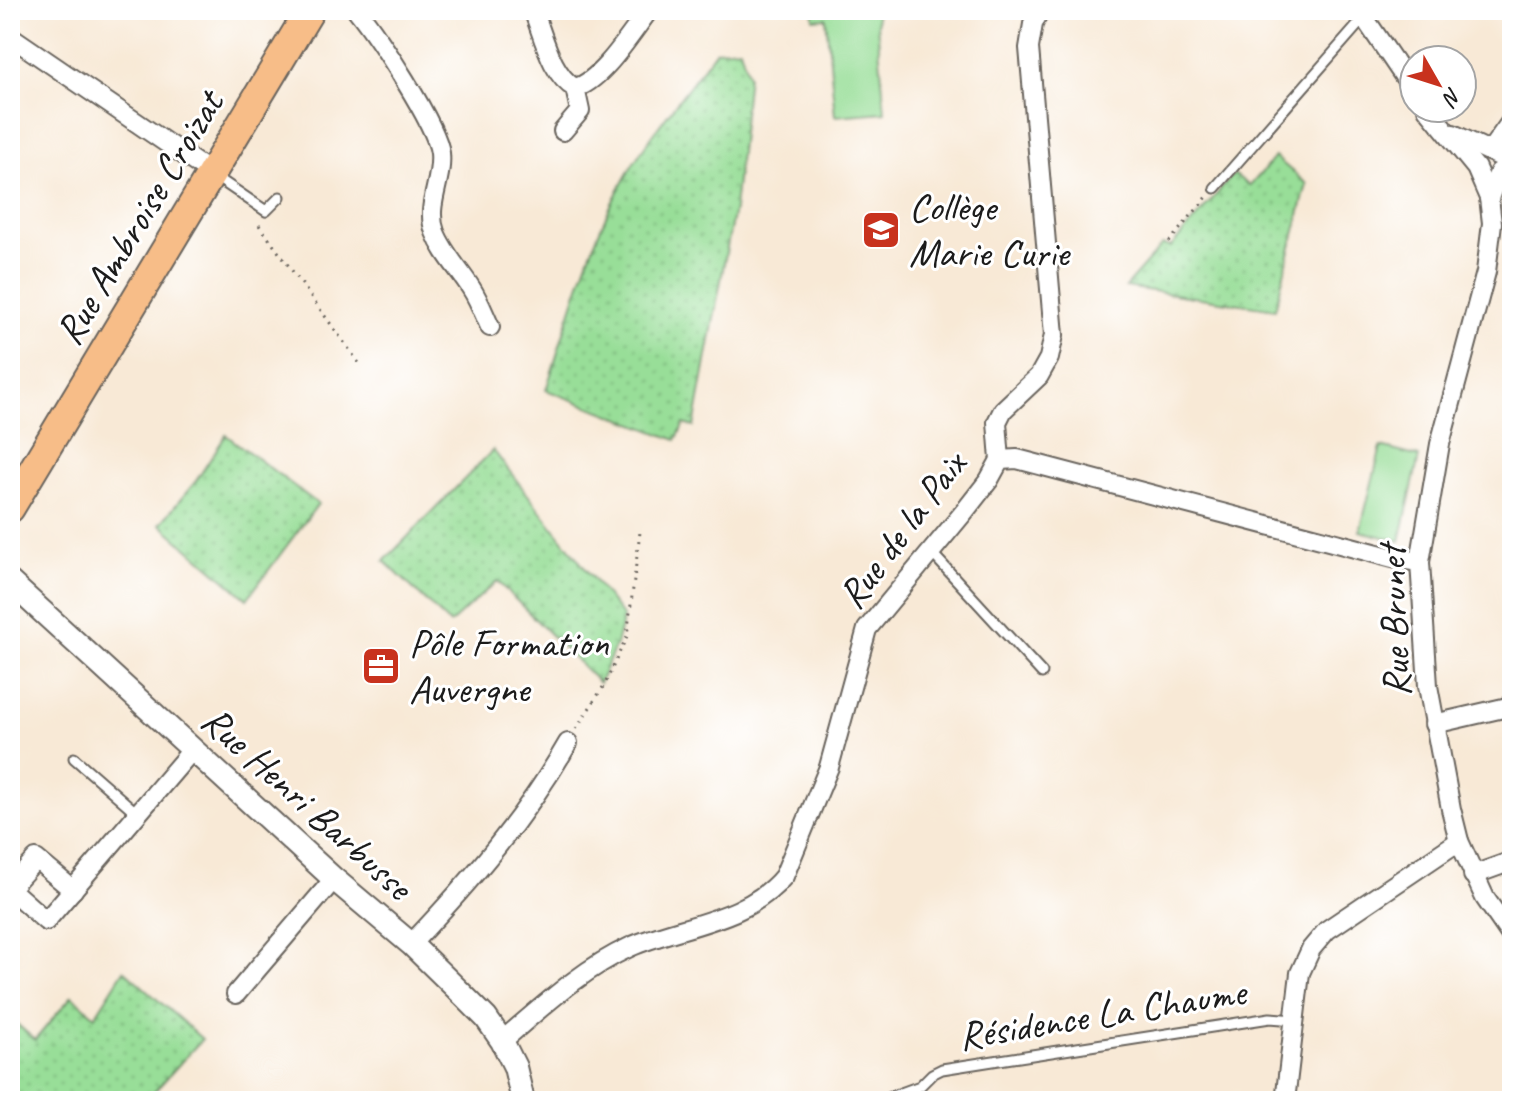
<svg xmlns="http://www.w3.org/2000/svg" width="1522" height="1111" font-family="Caveat,sans-serif">
	<style>
		.grass { fill: url(#grass-dots); stroke: #5a7d5a; stroke-width: 2 }
		.pitch { fill: #98de98; stroke: #5a7d5a; stroke-width: 2 }
		.lines { fill: none; stroke-linecap: round; stroke-linejoin: round }
		.service-casing { stroke: #69645d; stroke-width: 13 }
		.minor-casing { stroke: #69645d; stroke-width: 22 }
		.tertiary-casing { stroke: #69645d; stroke-width: 26 }
		.primary-casing { stroke: #69645d; stroke-width: 32 }
		.path { stroke: #69645d; stroke-width: 3; stroke-dasharray: 2 6; stroke-linecap: butt }
		.service { stroke: #fff; stroke-width: 9 }
		.minor { stroke: #fff; stroke-width: 18 }
		.tertiary { stroke: #fff; stroke-width: 22 }
		.primary { stroke: #f7bd88; stroke-width: 28 }
		.labels { text-anchor: middle; dominant-baseline: central; stroke-width: 6; stroke-linejoin: round; paint-order: stroke }
		.poi-label { font-size: 40px; fill: #1c1c1c; stroke: #fff; text-anchor: start }
		.street-label { font-size: 40px; fill: #1c1c1c; stroke: #fff }
	</style>
	<defs>
		<pattern id="grass-dots" width="8" height="8" patternUnits="userSpaceOnUse" patternTransform="scale(2)"><rect width="8" height="8" fill="#98de98"/><path d="M2 2h.1M6 6h.1" fill="none" stroke="#82be82" stroke-width="1.8" stroke-linecap="round"/></pattern>
	</defs>
	<rect width="100%" height="100%" fill="#fff"/>
	<filter id="ink" filterUnits="userSpaceOnUse"><feTurbulence type="fractalNoise" baseFrequency=".0125" numOctaves="2"/><feDisplacementMap in="SourceGraphic" scale="16" xChannelSelector="R" yChannelSelector="G"/><feConvolveMatrix kernelMatrix="1 2 1 2 8 2 1 2 1" color-interpolation-filters="sRGB"/></filter>
	<filter id="wash" filterUnits="userSpaceOnUse"><feTurbulence type="fractalNoise" baseFrequency=".006" numOctaves="4" result="noise"/><feDisplacementMap in="SourceGraphic" scale="32" xChannelSelector="R" yChannelSelector="G"/><feGaussianBlur stdDeviation="1.8" result="paint"/><feColorMatrix in="noise" values="0 0 0 0 0 0 0 0 0 0 0 0 0 0 0 0 0 1.4 0 .05"/><feComposite in="paint" operator="in"/></filter>
	<g filter="url(#wash)">
		<rect width="100%" height="100%" fill="#f8e9d6"/>
		<g class="grass">
			<path d="M740 48 748 75 734 209 694 427 684 424 676 440 546 390C570 315 590 237 630 169 655 127 688 90 716 50Z"/>
			<polygon points="1275,157 1307,184 1275,309 1125,287 1162,245 1171,247 1234,174 1250,186"/>
			<polygon points="226,435 318,504 247,599 160,524 196,481"/>
			<polygon points="493,450 623,617 616,645 599,683 497,581 450,624 384,561"/>
			<polygon points="124,970 202,1039 146,1101 10,1101 10,1018 35,1040 72,996 95,1016"/>
		</g>
		<g class="pitch">
			<polygon points="813,10 888,10 876,13 885,112 835,116 826,18 814,19"/>
			<polygon points="1381,447 1419,457 1400,541 1360,531"/>
		</g>
	</g>
	<g filter="url(#ink)">
		<g class="lines">
			<g class="service-casing">
				<g id="service">
					<polyline points="213,175 266,211 280,197"/>
					<polyline points="1215,188 1364,18"/>
					<polyline points="931,552 1042,673"/>
					<polyline points="74,758 138,814"/>
					<polyline points="879,1101 920,1086 932,1074 942,1069 1270,1018 1295,1020"/>
				</g>
			</g>
			<g class="minor-casing">
				<g id="minor">
					<path d="M357 10C377 35 437 125 440 153 443 181 425 205 435 232 443 253 459 269 471 288 479 300 484 314 490 327"/>
					<path d="M533 10C543 34 551 75 575 88 601 82 632 32 649 10"/>
					<polyline points="1359,10 1414,91"/>
					<polyline points="10,36 212,174"/>
					<polyline points="1427,108 1476,168 1489,198 1492,223 1486,272 1440,444 1420,562 1428,686 1451,809 1459,841 1485,898 1512,937"/>
					<polyline points="563,131 580,111 575,88"/>
					<polyline points="1453,134 1512,162"/>
					<polyline points="1490,151 1512,120"/>
					<polyline points="1489,198 1499,172 1512,168"/>
					<polyline points="1000,460 997,422 1003,410 1039,376 1049,358 1054,335 1029,48 1033,24 1040,10"/>
					<polyline points="1434,724 1512,706"/>
					<polyline points="1473,875 1512,861"/>
					<polyline points="10,888 36,859 73,890"/>
					<polyline points="10,889 46,921 193,749"/>
					<path d="M411 944C470 882 525 818 568 743"/>
					<polyline points="236,994 334,879"/>
					<path d="M502 1041C542 1007 582 969 630 947 680 925 748 921 784 876L829 767 867 629 964 512 989 480 1000 460 1017 459 1393 558 1420 562"/>
					<polyline points="1285,1101 1300,973 1311,949 1327,930 1459,841"/>
				</g>
			</g>
			<g class="tertiary-casing">
				<polyline id="tertiary" points="10,582 334,879 411,944 457,989 486,1018 502,1041 515,1067 523,1101"/>
			</g>
			<g class="primary-casing">
				<polyline id="primary" points="10,508 310,10"/>
			</g>
			<g class="path">
				<polyline points="259,225 359,363"/>
				<polyline points="1169,242 1207,197"/>
				<polyline points="576,729 605,684 627,636 640,532"/>
			</g>
			<use href="#service" class="service"/>
			<use href="#minor" class="minor"/>
			<use href="#tertiary" class="tertiary"/>
			<use href="#primary" class="primary"/>
		</g>
	</g>
	<defs>
		<g id="school-square" transform="scale(2)"><rect x="-9" y="-9" width="18" height="18" rx="4" fill="#c8321e" stroke="#fff"/><path d="M0-5L7-2L0 1L-7-2ZM-4 1L0 2.5L4 1V4Q0 6-4 4Z" fill="#fff"/></g>
		<g id="office-square" transform="scale(2)"><rect x="-9" y="-9" width="18" height="18" rx="4" fill="#c8321e" stroke="#fff"/><path d="M-6-3h4V-5.5h4V-3h4V5H-6ZM-1-4.5V-3h2v-1.5ZM-6 0V1H6V0Z" fill="#fff"/></g>
	</defs>
	<g fill-rule="evenodd">
		<use href="#school-square" x="881" y="230"/>
		<use href="#office-square" x="381" y="666"/>
	</g>
	<g class="labels">
		<g class="poi-label">
			<text x="909" y="207">Collège<tspan x="909" dy="46">Marie Curie</tspan></text>
			<text x="409" y="643">Pôle Formation<tspan x="409" dy="46">Auvergne</tspan></text>
		</g>
		<g class="street-label">
			<text transform="translate(139 218) rotate(-59)">Rue Ambroise Croizat</text>
			<text transform="translate(902 530) rotate(-53)">Rue de la Paix</text>
			<text transform="translate(1394 621) rotate(-92)">Rue Brunet</text>
			<text transform="translate(307 803) rotate(42)">Rue Henri Barbusse</text>
			<text transform="translate(1102 1014) rotate(-9)">Résidence La Chaume</text>
		</g>
	</g>
	<rect width="1522" height="1111" fill="none" stroke="#fff" stroke-width="40"/>
	<g transform="translate(1438 84) rotate(129)"><circle r="38" fill="#ffffff" stroke="#a4a4a4" stroke-width="2"/>
	<path d="M0-6L14 30L0 20L-14 30Z" fill="#c8321e"/>
	<text y="-12" font-size="22" font-weight="bold" text-anchor="middle" fill="#1c1c1c">N</text>
	</g>
</svg>
